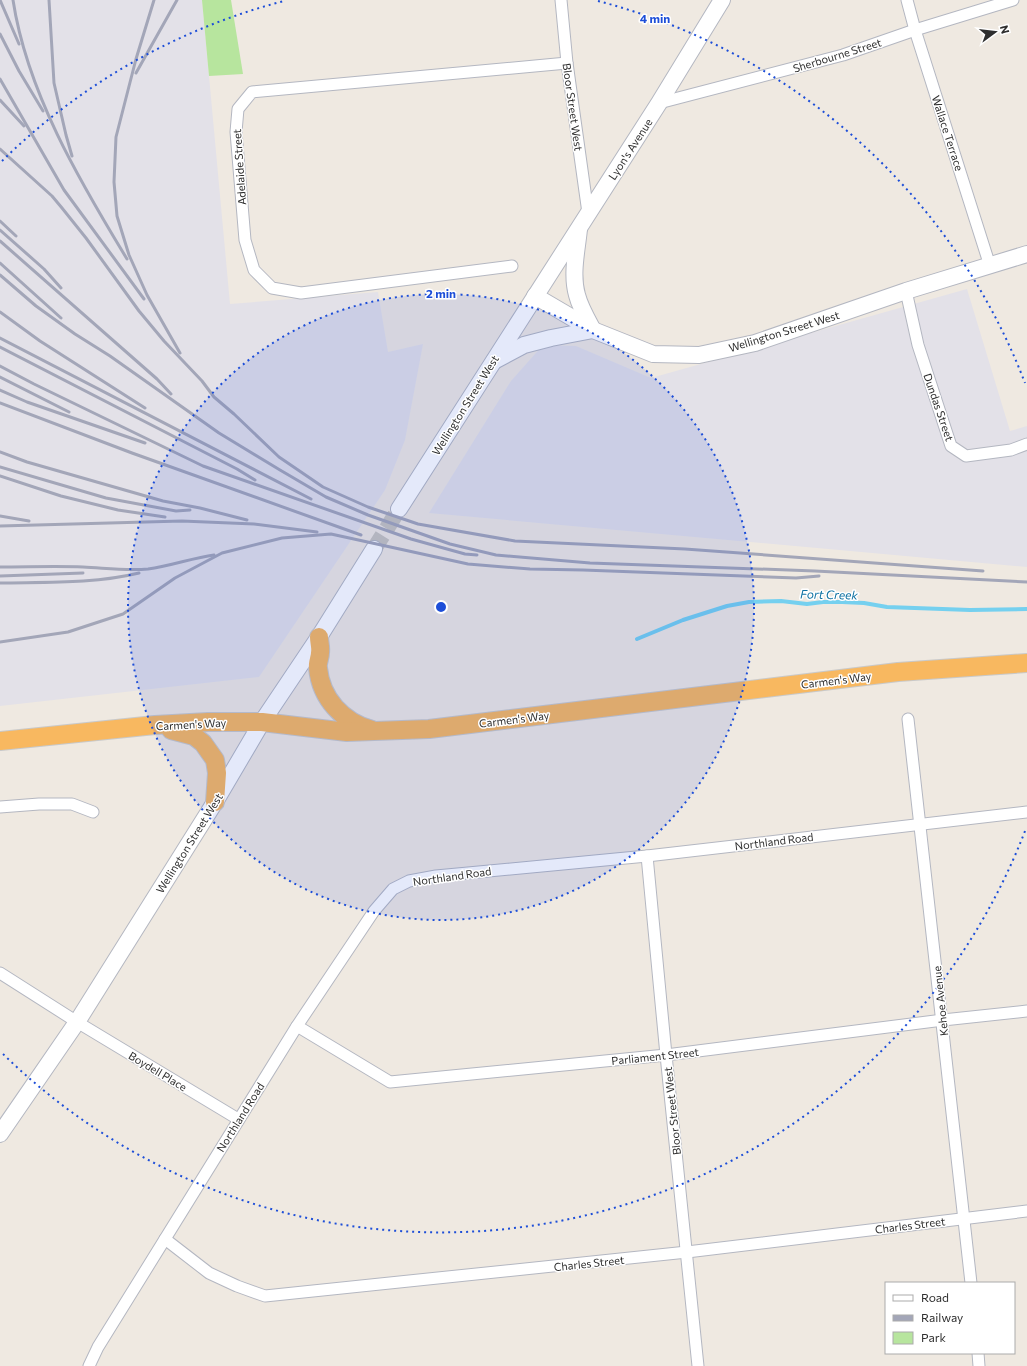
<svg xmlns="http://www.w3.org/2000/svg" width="1027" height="1366" font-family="Commissioner,sans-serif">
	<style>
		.industrial { fill: #e3e1e8 }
		.green { fill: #b7e59e }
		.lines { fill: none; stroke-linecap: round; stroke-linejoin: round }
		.stream { stroke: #75d0ef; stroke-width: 4 }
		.secondary-tunnel { stroke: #c8c4bd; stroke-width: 16; stroke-dasharray: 16 8; stroke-linecap: butt }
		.minor-casing { stroke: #b4b7c1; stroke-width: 13 }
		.secondary-casing { stroke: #b4b7c1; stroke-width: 18 }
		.trunk-casing { stroke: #c9c9c9; stroke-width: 20 }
		.minor { stroke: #fff; stroke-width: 11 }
		.secondary { stroke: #fff; stroke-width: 16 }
		.trunk { stroke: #f8b860; stroke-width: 18 }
		.rail { stroke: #a3a6b8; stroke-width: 3 }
		.ring { fill: none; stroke: #1d4ed8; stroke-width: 2; stroke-dasharray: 2 4 }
		.labels { text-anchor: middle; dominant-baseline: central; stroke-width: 3; stroke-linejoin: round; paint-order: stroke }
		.street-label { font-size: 11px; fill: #2e2e2e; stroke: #fff }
		.water-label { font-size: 12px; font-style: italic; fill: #0e71a2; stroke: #fff }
		.centre { fill: #1d4ed8; stroke: #fff; stroke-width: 2 }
		.ring-label { font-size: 12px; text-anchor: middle; font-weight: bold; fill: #1d4ed8; stroke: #fff; stroke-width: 3; stroke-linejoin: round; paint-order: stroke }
	</style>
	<rect width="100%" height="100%" fill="#efe9e1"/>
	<g class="industrial">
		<polygon points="0,0 202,0 230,304 378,292 388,352 423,344 405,440 385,490 259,677 0,706"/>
		<polygon points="967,289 1010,431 1027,426 1027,567 429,513 511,381 543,345 576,346 651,378"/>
	</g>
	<polygon class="green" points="202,0 231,0 243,74 209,76"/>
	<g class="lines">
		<polyline class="stream" points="637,639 683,620 727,606 749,602 781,601 807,604 823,602 842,602 864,603 887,607 970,610 1027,609"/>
		<polyline class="secondary-tunnel" points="374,549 399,509"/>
		<g class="minor-casing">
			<g id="minor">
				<polyline points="561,0 567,63 588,213"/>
				<polyline points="907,0 915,30 990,266"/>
				<polyline points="659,103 843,55 915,30 1013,0"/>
				<polyline points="512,266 301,293 272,288 254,270 245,240 236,132 238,109 252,92 567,63"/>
				<polyline points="906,291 918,345 951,446 966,456 1011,450 1027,444"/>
				<polyline points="908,719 971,1283"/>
				<polyline points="0,807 39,804 72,804 93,812"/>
				<polyline points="647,856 666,1055 698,1366"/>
				<polyline points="0,973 77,1022 238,1119"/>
				<polyline points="297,1026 390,1082 666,1055 943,1020 1027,1011"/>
				<polyline points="165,1239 209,1273 237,1286 265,1296 687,1252 1027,1211"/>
				<polyline points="978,1353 979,1366"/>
				<polyline points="89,1366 98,1347 297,1026 374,911 393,889 409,881 436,876 647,856 1027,812"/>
			</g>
		</g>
		<g class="secondary-casing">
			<g id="secondary">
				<path d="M579 229C577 250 571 274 577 295 580 307 587 319 593 330"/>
				<polyline points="535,296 593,330 653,354 699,355 755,343 906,291 1027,254"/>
				<polyline points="494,361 524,345 551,338 593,330"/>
				<polyline points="399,509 659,103 722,0"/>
				<polyline points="0,1134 77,1022 215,802 262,722 319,637 374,549"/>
			</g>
		</g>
		<g class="trunk-casing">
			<g id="trunk">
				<path d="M319 637C319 642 321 648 320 653 320 658 317 663 318 668 321 699 343 722 372 730"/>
				<polyline points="171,730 194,736 203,743 215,760 217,773 215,802"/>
				<polyline points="0,741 155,725 208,722 262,722 347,732 429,729 898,672 1027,663"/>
			</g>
		</g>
		<use href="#minor" class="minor"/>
		<use href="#secondary" class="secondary"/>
		<use href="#trunk" class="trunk"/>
		<g class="rail">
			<polyline points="0,0 19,44"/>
			<path d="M13 0C27 92 79 180 127 259"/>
			<polyline points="49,0 54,83 66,135 72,156"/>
			<polyline points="154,0 136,59 116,137 114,182 117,216 129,255 147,295 180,353"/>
			<polyline points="0,34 19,71 43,111"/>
			<polyline points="136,73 177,0"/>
			<polyline points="0,79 64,190 144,299"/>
			<polyline points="0,100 24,126"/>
			<polyline points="0,149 52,196 62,208 86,238 139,311 164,341 202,381 214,397 234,414 279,457 323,487 368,507 418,524 515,541 685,549 983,571"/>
			<polyline points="0,221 16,236"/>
			<polyline points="0,230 44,269 61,288"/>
			<polyline points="0,241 157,379 171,394"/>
			<polyline points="0,263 61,318"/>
			<polyline points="0,275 36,306 75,334 110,356 219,433 280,470 326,497 368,515 450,544 496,555 590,563 815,571 1027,582"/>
			<polyline points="0,312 40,341 145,408"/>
			<polyline points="0,338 311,499"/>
			<polyline points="0,347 237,469 255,480"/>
			<polyline points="0,366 34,384 203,466 411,539 465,554 477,555"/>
			<polyline points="0,377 69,412"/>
			<polyline points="0,390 27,402 145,443"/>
			<polyline points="0,403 132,453 361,535"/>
			<polyline points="0,452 27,462 163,501 200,508 247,520"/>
			<polyline points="0,467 106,498 176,511 190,510"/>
			<polyline points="0,476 61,496 118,510 165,517"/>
			<polyline points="0,516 29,521"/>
			<polyline points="0,526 182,521 254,524 317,532"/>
			<path d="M0 567C28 567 56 566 83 567 105 568 126 571 148 569 171 566 192 558 214 555"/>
			<polyline points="0,576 83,573"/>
			<path d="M0 583C47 582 94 584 139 573"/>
			<polyline points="0,642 68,632 123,614 175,578 222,553 282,538 331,534 468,564 530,569 583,570 796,578 819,576"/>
		</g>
	</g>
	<circle cx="441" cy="607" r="313" fill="#1d4ed8" fill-opacity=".12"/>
	<g class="ring">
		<circle cx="441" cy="607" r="313"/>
		<path d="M1025 831A626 626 0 0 1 2 1053M2 161A626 626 0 0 1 284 1M598 1A626 626 0 0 1 1025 383"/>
	</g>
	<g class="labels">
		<g class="street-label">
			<text transform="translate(837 55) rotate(-17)">Sherbourne Street</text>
			<text transform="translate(573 107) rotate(82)">Bloor Street West</text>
			<text transform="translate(948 133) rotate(72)">Wallace Terrace</text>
			<text transform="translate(630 149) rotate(-57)">Lyon's Avenue</text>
			<text transform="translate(239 167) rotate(-94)">Adelaide Street</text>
			<text transform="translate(784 331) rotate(-17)">Wellington Street West</text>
			<text transform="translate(465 405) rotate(-58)">Wellington Street West</text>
			<text transform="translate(939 407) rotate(71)">Dundas Street</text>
			<text transform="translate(836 680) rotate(-7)">Carmen's Way</text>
			<text transform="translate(514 719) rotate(-7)">Carmen's Way</text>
			<text transform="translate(191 724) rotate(-3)">Carmen's Way</text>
			<text transform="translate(774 841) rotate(-7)">Northland Road</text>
			<text transform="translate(189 843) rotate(-58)">Wellington Street West</text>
			<text transform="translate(452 876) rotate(-8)">Northland Road</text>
			<text transform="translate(940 1001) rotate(-96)">Kehoe Avenue</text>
			<text transform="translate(655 1056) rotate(-6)">Parliament Street</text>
			<text transform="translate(158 1071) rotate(31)">Boydell Place</text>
			<text transform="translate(672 1111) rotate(-96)">Bloor Street West</text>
			<text transform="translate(240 1117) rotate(-58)">Northland Road</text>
			<text transform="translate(910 1225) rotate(-7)">Charles Street</text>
			<text transform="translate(589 1263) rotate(-6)">Charles Street</text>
		</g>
		<g class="water-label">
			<text transform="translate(829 594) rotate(1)">Fort Creek</text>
		</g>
	</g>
	<circle cx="441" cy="607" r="6" class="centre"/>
	<g class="ring-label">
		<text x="655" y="23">4 min</text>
		<text x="441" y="298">2 min</text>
	</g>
	<rect x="885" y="1282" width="130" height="72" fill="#ffffff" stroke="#ababab"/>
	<rect x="893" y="1295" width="20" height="6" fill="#ffffff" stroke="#ababab"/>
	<text x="921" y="1302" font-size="12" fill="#2e2e2e">Road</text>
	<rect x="893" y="1315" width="20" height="6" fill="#a3a6b8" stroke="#ababab"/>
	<text x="921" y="1322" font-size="12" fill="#2e2e2e">Railway</text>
	<rect x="893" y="1332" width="20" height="12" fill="#b7e59e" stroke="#ababab"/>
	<text x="921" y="1342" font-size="12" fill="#2e2e2e">Park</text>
	<g transform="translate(995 32) rotate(75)" stroke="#ffffff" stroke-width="3" paint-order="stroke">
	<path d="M0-3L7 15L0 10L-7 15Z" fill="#2e2e2e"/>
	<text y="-6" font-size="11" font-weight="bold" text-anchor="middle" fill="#2e2e2e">N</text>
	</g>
</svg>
